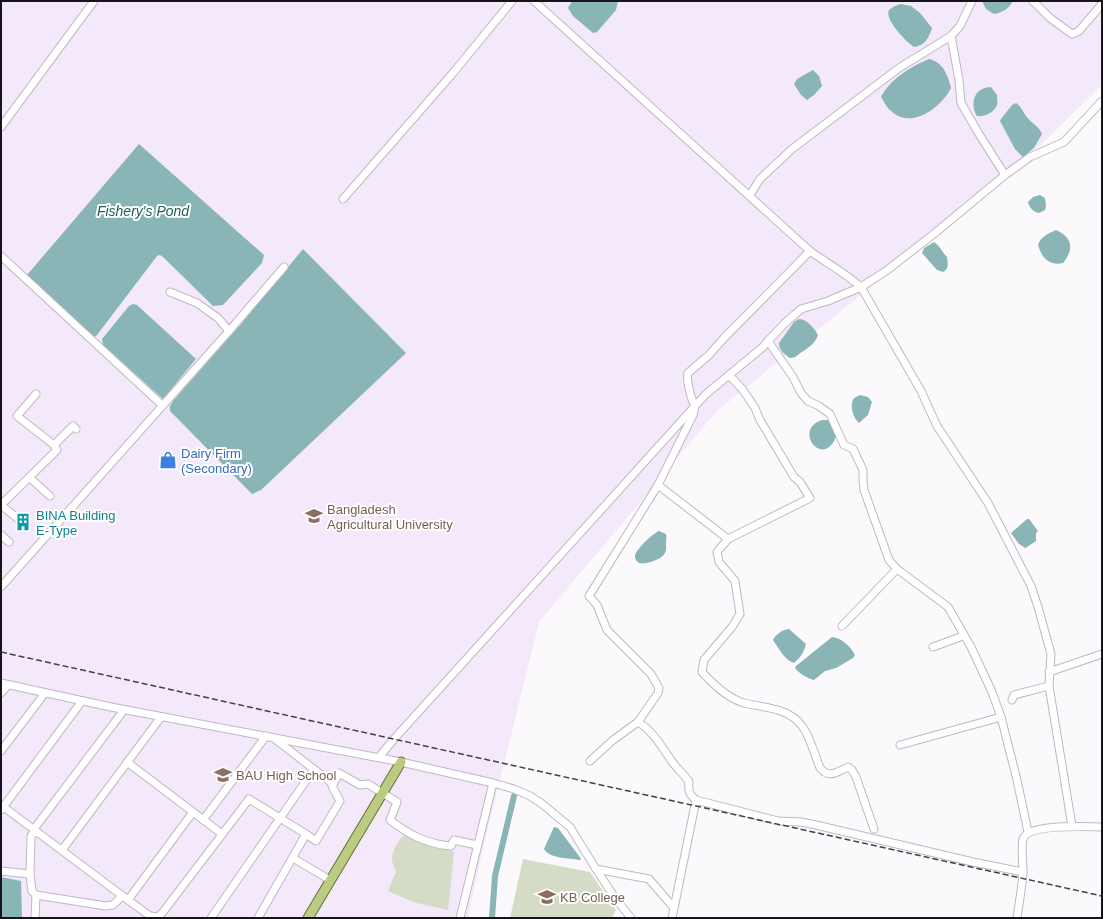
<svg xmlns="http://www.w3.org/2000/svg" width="1103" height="919" font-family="Arial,sans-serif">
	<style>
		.built { fill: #f4e8fb }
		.green { fill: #d4dcc7 }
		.water { fill: #89b5b7 }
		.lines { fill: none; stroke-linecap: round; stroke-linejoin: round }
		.canal { stroke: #89b5b7; stroke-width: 6 }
		.minor-casing { stroke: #bfb8c3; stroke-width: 9 }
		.major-casing { stroke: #657429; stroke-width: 11 }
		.minor { stroke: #fff; stroke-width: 7 }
		.major { stroke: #bccb84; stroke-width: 9 }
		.rail { stroke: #424044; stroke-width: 1.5; stroke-dasharray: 6 3; stroke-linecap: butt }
		.labels { text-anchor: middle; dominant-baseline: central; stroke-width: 4; stroke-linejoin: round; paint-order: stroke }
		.shop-label { font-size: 13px; fill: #366cbe; stroke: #fff; text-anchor: start }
		.education-label { font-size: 13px; fill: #785e54; stroke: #fff; text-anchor: start }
		.culture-label { font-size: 13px; fill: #0d838f; stroke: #fff; text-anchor: start }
		.water-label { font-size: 14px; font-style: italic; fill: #1d5a5d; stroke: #fff }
	</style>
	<rect width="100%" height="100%" fill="#fcf9fd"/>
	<polygon class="built" points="1,1 1102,1 1102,81 1100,87 1012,173 717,411 539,622 480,861 468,918 1,918"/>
	<g class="green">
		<path d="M406 834 436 847 454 852 448 910 416 903 388 891 396 872C395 868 392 864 392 859 392 852 399 837 406 834Z"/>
		<polygon points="523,859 590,872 616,910 612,918 510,918"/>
	</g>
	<g class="water">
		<polygon points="572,1 618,1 616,10 597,32 593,33 573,16 568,8"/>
		<path d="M982 1H1013C1008 9 1004 12 994 14L986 9Z"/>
		<path d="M901 4 911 6 920 13 932 28C929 38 924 46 914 47 906 42 884 19 889 10 892 7 897 5 901 4Z"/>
		<path d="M929 59C943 62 948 75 951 88 941 108 910 131 890 110 886 107 884 101 881 97 890 79 912 66 929 59Z"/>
		<polygon points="813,70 819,76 822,86 814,95 807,100 801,95 794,84 797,79"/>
		<path d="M991 87 997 95C997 98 998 103 997 105 994 113 984 117 977 116 969 103 975 87 991 87Z"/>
		<path d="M1016 103C1021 106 1023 112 1026 116 1031 123 1039 126 1042 134L1034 148 1023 157 1015 149 1000 121 1001 119 1012 105Z"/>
		<polygon points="139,144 264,255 262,263 223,305 213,306 163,257 160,255 157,256 97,335 94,337 90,336 27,275"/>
		<path d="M1040 195 1045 198 1046 206 1045 210 1039 213C1033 212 1029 207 1028 202L1033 197Z"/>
		<path d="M1056 230C1073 238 1074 249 1063 263 1049 266 1042 258 1038 245 1040 237 1049 233 1056 230Z"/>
		<path d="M934 242C940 246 942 252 947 257 948 263 949 269 943 272L937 270 922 253 924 248Z"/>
		<polygon points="303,249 406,353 261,490 252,494 170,411 170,406 173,401 241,324"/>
		<polygon points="133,304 137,305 196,359 163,399 103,345 102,339 129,306"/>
		<path d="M799 319C807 319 814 328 818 335 815 344 809 347 802 352 797 355 796 358 790 358 784 354 779 350 779 343L794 322Z"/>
		<path d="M860 395 868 397 872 402 868 415 859 423C853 418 849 405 854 398Z"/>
		<path d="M822 420H829L834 428 836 437C823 469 792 430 822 420Z"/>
		<polygon points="1027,519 1029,519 1038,531 1036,533 1036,541 1027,547 1025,548 1019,544 1011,533"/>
		<path d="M659 531 666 534C667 538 666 540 666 544 667 555 662 558 651 562 647 563 643 564 639 563 637 561 635 560 635 557 634 551 653 533 659 531Z"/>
		<path d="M789 629 806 644C804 652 801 657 794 663 784 660 779 648 773 640 776 634 782 630 789 629Z"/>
		<path d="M832 637C842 638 851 647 855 655L853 658 836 668 825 671 814 680C807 678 800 674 795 668L796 666Z"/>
		<path d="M554 827 558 828 579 856 581 859 580 860C569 858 550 859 544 849Z"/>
		<polygon points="1,877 21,881 22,918 1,918"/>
	</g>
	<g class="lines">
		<polyline class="canal" points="492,918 495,876 514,796"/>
		<g class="minor-casing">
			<g id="minor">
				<path d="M534 1 810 251C827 263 845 273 861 287L921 391 937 426 988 503 1031 586 1038 607 1051 654 1049 686 1072 826"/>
				<polyline points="1033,1 1050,18 1072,34 1079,31 1102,4"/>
				<polyline points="951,36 959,80 961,103 979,134 1005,175"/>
				<polyline points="1,127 94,1"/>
				<polyline points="750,195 760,179 792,149 899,68 951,36 960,26 972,1"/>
				<polyline points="343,199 453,73 512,1"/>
				<polyline points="1,256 162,405"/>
				<polyline points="170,292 197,303 218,318 229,331"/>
				<polyline points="768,341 785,323 801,309 828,301 861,287 886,271 935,233 1005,175 1030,157 1064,142 1102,101"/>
				<polyline points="54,445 73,426 76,429"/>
				<polyline points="30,478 50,496"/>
				<path d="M658 485 728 539 717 552 719 562 735 581 740 614 732 627 704 660 702 672C713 684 727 698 744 703 764 708 788 707 802 726 810 736 815 756 820 768 829 779 837 772 848 767L852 770 856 777 874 829"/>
				<polyline points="1,505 57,450 54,445 17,416 36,394"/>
				<polyline points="1,505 17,518"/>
				<polyline points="1,535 9,542"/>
				<polyline points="728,539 810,498 800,482 794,477 760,420 755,408 743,390 729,375"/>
				<polyline points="1,587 229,331 284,267"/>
				<polyline points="842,626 897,569"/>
				<polyline points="933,647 963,636"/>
				<polyline points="1049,672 1102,654"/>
				<polyline points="1,683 111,707 401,762 493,783 514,789 530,796 541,803 570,827 596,869 615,898 631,918"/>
				<polyline points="1,693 8,685"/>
				<polyline points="1012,700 1014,695 1049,686"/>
				<polyline points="275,739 333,784"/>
				<polyline points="900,745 1001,717"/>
				<polyline points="1,751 45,693"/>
				<path d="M379 757 394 739 695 406C691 399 686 380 688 373L709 355 724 338 810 251"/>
				<polyline points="590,761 613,740 638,722"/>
				<polyline points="127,762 222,834"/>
				<polyline points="1,805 128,900 150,916 158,917 163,912 249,799 306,834 258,918"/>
				<polyline points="1,810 82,701"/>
				<polyline points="203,820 266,736"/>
				<polyline points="34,829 124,710"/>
				<polyline points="38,833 34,832 31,836 30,874 32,891 36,895 106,906 113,905 122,896"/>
				<path d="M306 834 316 841 340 801 332 786 339 773 360 785 368 784 397 802 390 820C408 834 426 844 451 846L454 840 477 845"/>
				<polyline points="62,850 161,717"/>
				<polyline points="293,858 330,880"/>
				<polyline points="596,869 649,879 674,908"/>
				<polyline points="1,871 30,874"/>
				<path d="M1023 872 973 862 816 825 801 822 778 821 696 800C689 794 688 791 689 782 684 774 676 768 671 760 661 746 653 731 638 722L658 693 659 688 651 674 607 630 597 605 589 596 658 485 693 415 695 406 706 394 763 347 768 341 793 377 801 393 808 401 819 406 830 414 844 445 853 449 863 470V480L864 490 889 560 897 569 948 607 971 647 992 692 1001 717 1017 780 1028 832"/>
				<polyline points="128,900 193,812"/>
				<polyline points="35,918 36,895"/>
				<polyline points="211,918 314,769"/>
				<polyline points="460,918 493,783"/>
				<polyline points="672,918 696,800"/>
				<path d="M1017 918C1019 903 1022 888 1023 872 1023 865 1021 844 1023 839 1028 823 1088 827 1102 827"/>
			</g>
		</g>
		<g class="major-casing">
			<polyline id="major" points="308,918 401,762"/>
		</g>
		<use href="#minor" class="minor"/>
		<use href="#major" class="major"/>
		<polyline class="rail" points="1,652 1102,896"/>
	</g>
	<defs>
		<g id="shop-bare" transform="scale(1.38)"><path d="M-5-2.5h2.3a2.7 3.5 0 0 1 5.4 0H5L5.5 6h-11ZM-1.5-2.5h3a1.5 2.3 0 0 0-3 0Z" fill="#3f7fe0" stroke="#fff" stroke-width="2.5" paint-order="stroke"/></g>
		<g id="university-bare" transform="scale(1.38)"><path d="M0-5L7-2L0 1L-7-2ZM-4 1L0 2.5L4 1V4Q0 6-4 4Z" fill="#8d6e63" stroke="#fff" stroke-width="2.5" paint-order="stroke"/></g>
		<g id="building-bare" transform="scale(1.38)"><path d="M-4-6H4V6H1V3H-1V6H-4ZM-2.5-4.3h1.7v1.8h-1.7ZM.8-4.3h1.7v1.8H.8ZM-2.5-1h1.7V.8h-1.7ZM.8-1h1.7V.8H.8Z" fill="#0f9aa8" stroke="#fff" stroke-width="2.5" paint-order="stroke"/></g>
		<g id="school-bare" transform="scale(1.38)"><path d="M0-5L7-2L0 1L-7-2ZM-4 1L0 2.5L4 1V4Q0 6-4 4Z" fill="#8d6e63" stroke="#fff" stroke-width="2.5" paint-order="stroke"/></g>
	</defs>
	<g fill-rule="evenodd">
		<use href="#shop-bare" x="168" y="460"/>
		<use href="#university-bare" x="314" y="516"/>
		<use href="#building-bare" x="23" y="522"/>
		<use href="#school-bare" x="223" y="775"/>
		<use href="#university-bare" x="547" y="897"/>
	</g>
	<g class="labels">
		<g class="shop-label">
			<text x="181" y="453">Dairy Firm<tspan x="181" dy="15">(Secondary)</tspan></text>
		</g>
		<g class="education-label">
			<text x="327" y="509">Bangladesh<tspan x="327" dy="15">Agricultural University</tspan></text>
			<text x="236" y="775">BAU High School</text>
			<text x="560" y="897">KB College</text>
		</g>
		<g class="culture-label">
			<text x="36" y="515">BINA Building<tspan x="36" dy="15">E-Type</tspan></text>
		</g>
		<g class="water-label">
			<text x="143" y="211">Fishery's Pond</text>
		</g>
	</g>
	<rect width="1103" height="919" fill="none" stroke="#161418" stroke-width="4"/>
</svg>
